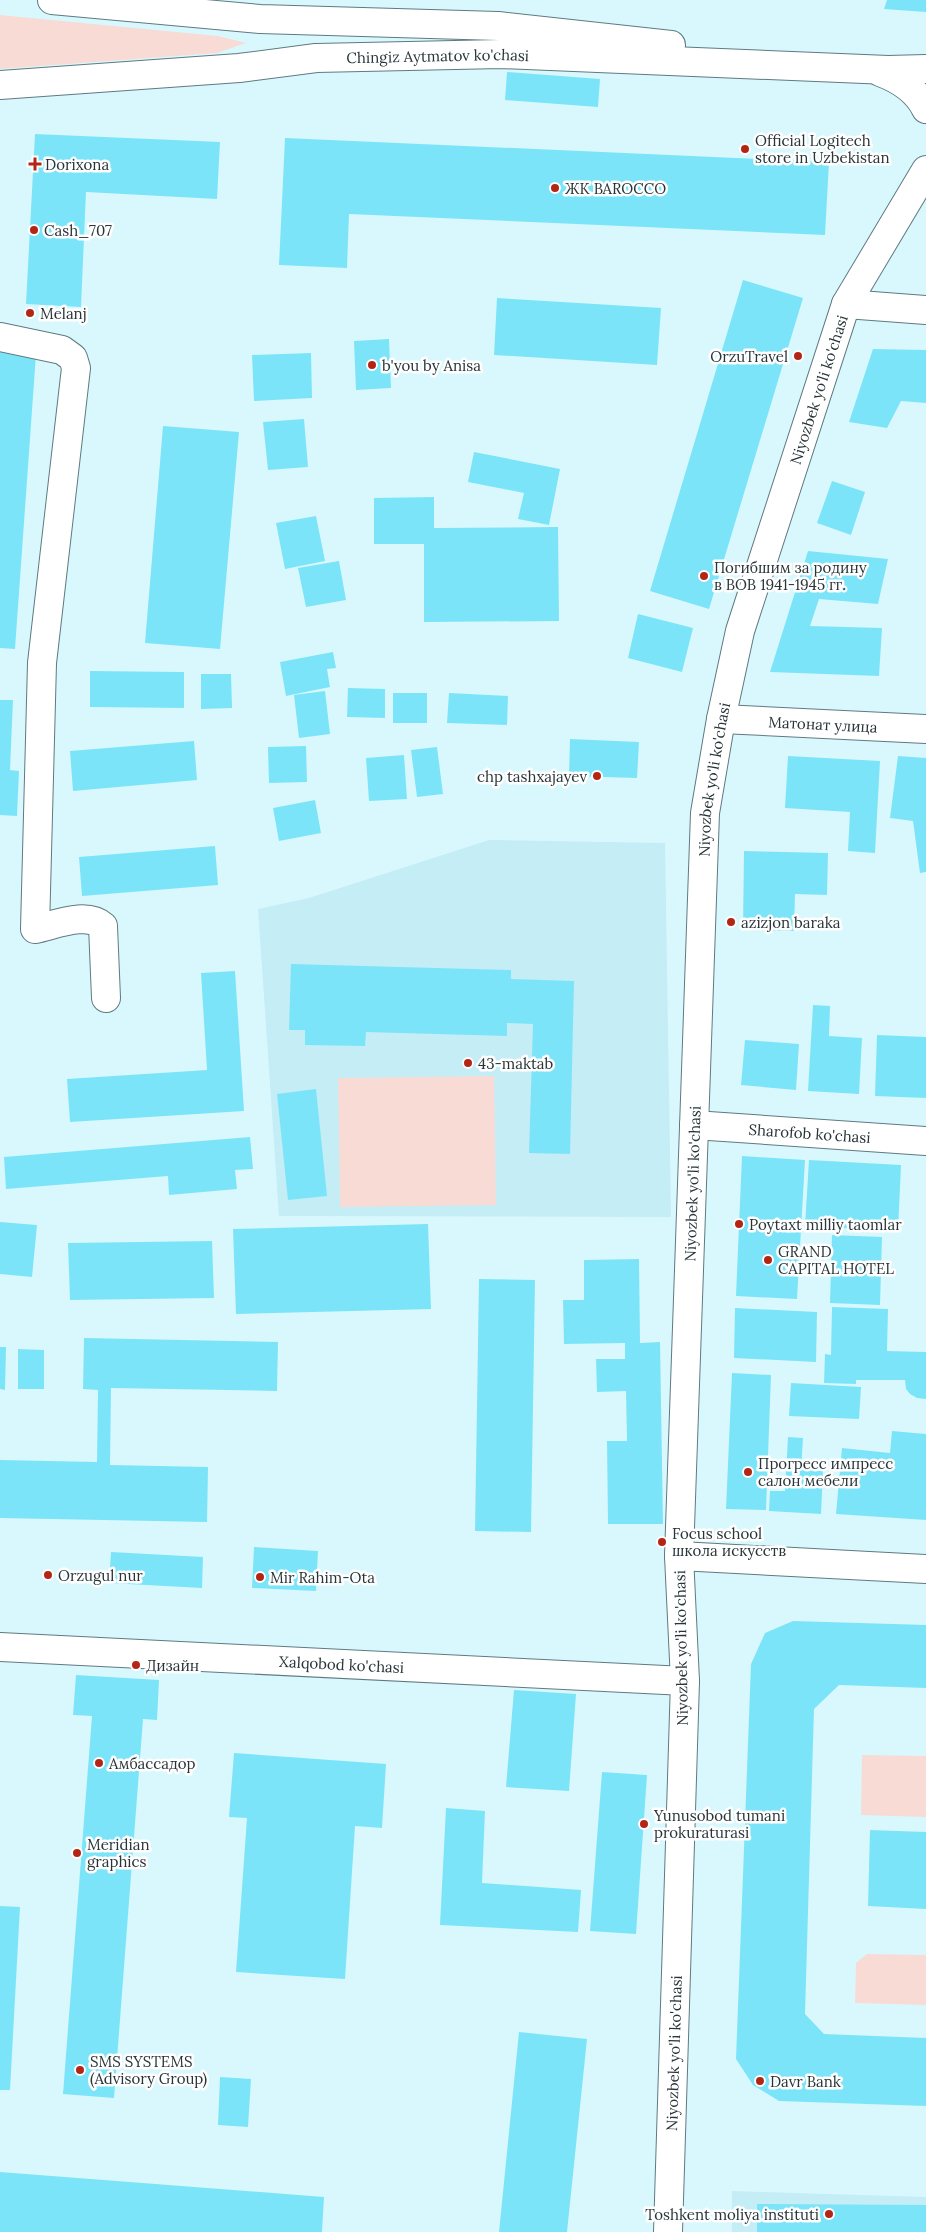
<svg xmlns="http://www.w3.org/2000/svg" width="926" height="2232" font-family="Lora,serif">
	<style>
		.built { fill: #c4edf6 }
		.green { fill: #f9dbd5 }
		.building { fill: #7ce4f8 }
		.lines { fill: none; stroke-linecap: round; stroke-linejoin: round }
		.minor-casing { stroke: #5e7a80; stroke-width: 30 }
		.minor { stroke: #fff; stroke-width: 28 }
		.poi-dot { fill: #b32615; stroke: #fefefe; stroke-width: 2 }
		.labels { text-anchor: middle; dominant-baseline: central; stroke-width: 5; stroke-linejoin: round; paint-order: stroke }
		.street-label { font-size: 15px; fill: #283437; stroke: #fefefe }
		.poi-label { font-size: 15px; fill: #283437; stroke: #fefefe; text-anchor: start }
	</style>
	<rect width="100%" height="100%" fill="#d9f8fe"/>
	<g class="built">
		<polygon points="489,840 665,843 671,1217 279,1216 258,909 309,898"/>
		<polygon points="732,2191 926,2197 926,2232 732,2232"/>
	</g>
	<g class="green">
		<polygon points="0,15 218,36 246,43 217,53 0,69"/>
		<polygon points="494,1076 496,1205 340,1207 338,1078"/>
		<polygon points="862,1755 926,1756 926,1817 861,1815"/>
		<polygon points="867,1954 926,1955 926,2005 855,2003 856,1963"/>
	</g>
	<g class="building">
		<polygon points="887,0 926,0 926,12 884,9"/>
		<polygon points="507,72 600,79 598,107 505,100"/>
		<polygon points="35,134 220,142 217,199 86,192 81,307 26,304"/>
		<polygon points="285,138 829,162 825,235 349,214 347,268 279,265"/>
		<polygon points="743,280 803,298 709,609 650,591"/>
		<polygon points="497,298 661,308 657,365 494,355"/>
		<polygon points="389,339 391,388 356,390 354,341"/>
		<polygon points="873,349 926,350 926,403 901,401 887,428 849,422"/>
		<polygon points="0,351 36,354 15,649 0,648"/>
		<polygon points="311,353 312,398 254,401 252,355"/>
		<polygon points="304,419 308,467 268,470 263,422"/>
		<polygon points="163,426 239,432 220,649 145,643"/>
		<polygon points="474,452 560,469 549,525 518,519 524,493 468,482"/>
		<polygon points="832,481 865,492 851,535 817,523"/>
		<polygon points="434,497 434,528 558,527 559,621 424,622 424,544 374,544 374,498"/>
		<polygon points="316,516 325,561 285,569 276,523"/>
		<polygon points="808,551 888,559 878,604 819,599 810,626 882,628 879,676 770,672"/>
		<polygon points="339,561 346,600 306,607 298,568"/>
		<polygon points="638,614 693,628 682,672 628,658"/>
		<polygon points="333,652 336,668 327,669 330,687 286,696 280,662"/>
		<polygon points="90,671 184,672 184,708 90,707"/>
		<polygon points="201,674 231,674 232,708 201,709"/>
		<polygon points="348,688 385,689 385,718 347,717"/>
		<polygon points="325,691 330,734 299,738 294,695"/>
		<rect x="393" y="693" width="34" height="30"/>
		<polygon points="449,693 508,696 507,725 447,723"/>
		<polygon points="0,700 13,700 10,770 19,771 17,816 0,815"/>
		<polygon points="570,739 639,742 637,778 569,776"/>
		<polygon points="194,741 197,780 73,791 70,751"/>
		<polygon points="306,746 307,782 269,783 268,747"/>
		<polygon points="437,747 443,794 417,797 411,750"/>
		<polygon points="404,755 407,799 369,801 366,758"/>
		<polygon points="788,756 880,761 875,853 848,851 850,812 785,808"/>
		<polygon points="898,756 926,758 926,872 920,873 913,821 890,818"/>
		<polygon points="315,800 321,833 279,841 273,808"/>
		<polygon points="215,846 218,885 82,896 79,857"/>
		<polygon points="744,851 828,853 827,895 795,894 794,931 743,930"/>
		<polygon points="291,964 511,970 511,979 574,981 570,1154 529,1153 533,1024 507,1023 507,1036 366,1032 365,1046 305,1045 305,1030 289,1030"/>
		<polygon points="235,971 244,1111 70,1122 67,1079 207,1070 201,973"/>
		<polygon points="813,1005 830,1006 829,1036 862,1038 859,1094 808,1091"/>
		<polygon points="877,1035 926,1037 926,1098 875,1096"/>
		<polygon points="745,1040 799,1044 796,1090 741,1085"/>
		<polygon points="316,1089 327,1196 288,1200 277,1094"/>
		<polygon points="250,1137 253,1169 235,1170 237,1189 169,1195 168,1176 6,1189 4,1157"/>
		<polygon points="742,1156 805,1160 797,1299 736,1296"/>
		<polygon points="809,1160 901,1165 898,1231 805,1226"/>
		<polygon points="0,1222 37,1225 32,1277 0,1274"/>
		<polygon points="428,1224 431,1309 236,1314 233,1229"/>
		<polygon points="832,1235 882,1237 880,1305 830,1303"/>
		<polygon points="212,1241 214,1298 70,1300 68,1243"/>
		<polygon points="639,1259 640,1343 660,1342 663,1524 608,1524 607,1441 627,1441 626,1391 597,1392 596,1359 625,1359 625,1343 564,1344 563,1300 584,1300 584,1260"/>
		<polygon points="479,1279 535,1280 531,1532 475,1531"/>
		<polygon points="832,1307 888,1309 887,1351 926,1352 926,1399 917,1398 910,1394 906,1389 905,1380 856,1380 856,1384 824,1383 825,1354 831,1355"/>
		<polygon points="735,1308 817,1312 816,1362 734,1358"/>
		<polygon points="84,1338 278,1342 277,1391 111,1388 110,1465 208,1467 207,1522 0,1518 0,1460 97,1462 98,1390 83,1389"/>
		<polygon points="0,1347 6,1347 5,1390 0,1389"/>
		<polygon points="18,1349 44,1350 44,1389 18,1389"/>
		<polygon points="732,1373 771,1375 766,1510 726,1509"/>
		<polygon points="791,1383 861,1387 859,1419 789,1416"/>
		<polygon points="892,1431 926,1434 926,1520 836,1514 842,1448 890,1453"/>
		<polygon points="788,1437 803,1438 801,1470 823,1471 821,1514 769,1511 770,1491 785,1491"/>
		<polygon points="254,1547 318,1551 316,1591 252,1588"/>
		<polygon points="111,1552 203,1557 202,1588 109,1583"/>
		<polygon points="793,1621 926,1625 926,1688 839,1685 814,1709 805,2014 824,2034 926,2038 926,2106 779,2101 753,2085 736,2059 751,1664 765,1633"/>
		<polygon points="76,1675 159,1680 157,1720 143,1719 114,2098 63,2094 92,1716 73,1715"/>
		<polygon points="514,1690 576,1694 569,1791 506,1787"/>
		<polygon points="234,1753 386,1764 382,1828 355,1826 345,1979 236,1972 247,1818 229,1817"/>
		<polygon points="602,1772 647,1775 636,1934 590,1931"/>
		<polygon points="446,1808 485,1811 482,1883 581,1890 578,1932 440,1925"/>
		<polygon points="870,1830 926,1832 926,1909 868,1906"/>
		<polygon points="0,1906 20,1907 10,2090 0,2090"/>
		<polygon points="519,2032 587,2039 567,2232 499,2232"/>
		<polygon points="220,2077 251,2079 248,2127 218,2125"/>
		<polygon points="0,2172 324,2197 322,2232 0,2232"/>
		<polygon points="757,2204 926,2205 926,2232 757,2232"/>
	</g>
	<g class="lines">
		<g class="minor-casing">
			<g id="minor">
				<polyline points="52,0 260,19 498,26 671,45"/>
				<path d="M880 72C899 79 917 90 926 109"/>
				<path id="s1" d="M0 85 239 68 316 58 501 54 888 70 926 69"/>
				<polyline points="846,304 926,310"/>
				<path d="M0 337 62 350 73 358 76 368 42 663 35 929C55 925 87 911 103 926L106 998"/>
				<path id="s2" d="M721 719 926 729"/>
				<path id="s3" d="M694 1125 926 1141"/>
				<polyline points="679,1556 926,1569"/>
				<path id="s4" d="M0 1647 685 1681"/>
				<path id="s5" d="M668 2232 685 1681 679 1556 705 813 721 719 740 631 846 304 926 170"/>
			</g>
		</g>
		<use href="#minor" class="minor"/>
	</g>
	<g class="poi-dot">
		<circle cx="745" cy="149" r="5"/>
		<path d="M32.5 156.5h5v5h5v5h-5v5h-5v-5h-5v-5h5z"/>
		<circle cx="555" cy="188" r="5"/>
		<circle cx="34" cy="230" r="5"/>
		<circle cx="30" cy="313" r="5"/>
		<circle cx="798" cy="356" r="5"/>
		<circle cx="372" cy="365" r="5"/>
		<circle cx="704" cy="576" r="5"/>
		<circle cx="597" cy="776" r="5"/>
		<circle cx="731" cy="922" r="5"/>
		<circle cx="468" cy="1063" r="5"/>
		<circle cx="739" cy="1224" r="5"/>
		<circle cx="768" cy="1260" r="5"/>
		<circle cx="748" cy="1472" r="5"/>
		<circle cx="662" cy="1542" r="5"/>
		<circle cx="48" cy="1575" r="5"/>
		<circle cx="260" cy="1577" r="5"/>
		<circle cx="136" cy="1665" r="5"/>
		<circle cx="99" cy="1763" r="5"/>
		<circle cx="644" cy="1824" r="5"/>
		<circle cx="77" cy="1853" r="5"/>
		<circle cx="80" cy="2070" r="5"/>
		<circle cx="760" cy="2081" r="5"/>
		<circle cx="829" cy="2214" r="5"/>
	</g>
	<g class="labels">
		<g class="street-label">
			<text stroke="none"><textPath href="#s1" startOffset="439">Chingiz Aytmatov ko'chasi</textPath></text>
			<text stroke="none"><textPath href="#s5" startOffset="1859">Niyozbek yo'li ko'chasi</textPath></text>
			<text stroke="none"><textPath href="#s2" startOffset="102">Матонат улица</textPath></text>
			<text stroke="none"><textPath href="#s5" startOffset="1454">Niyozbek yo'li ko'chasi</textPath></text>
			<text stroke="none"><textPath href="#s3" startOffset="116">Sharofob ko'chasi</textPath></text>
			<text stroke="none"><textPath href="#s5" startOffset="1049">Niyozbek yo'li ko'chasi</textPath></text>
			<text transform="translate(681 1648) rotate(-91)">Niyozbek yo'li ko'chasi</text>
			<text stroke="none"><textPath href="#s4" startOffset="342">Xalqobod ko'chasi</textPath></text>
			<text stroke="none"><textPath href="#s5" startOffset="179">Niyozbek yo'li ko'chasi</textPath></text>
		</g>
		<g class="poi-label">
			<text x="755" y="140">Official Logitech<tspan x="755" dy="17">store in Uzbekistan</tspan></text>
			<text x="45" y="164">Dorixona</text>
			<text x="565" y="188">ЖК BAROCCO</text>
			<text x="44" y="230">Cash_707</text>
			<text x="40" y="313">Melanj</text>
			<text x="788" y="356" text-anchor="end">OrzuTravel</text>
			<text x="382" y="365">b'you by Anisa</text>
			<text x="714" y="567">Погибшим за родину<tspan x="714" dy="17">в ВОВ 1941-1945 гг.</tspan></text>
			<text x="587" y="776" text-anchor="end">chp tashxajayev</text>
			<text x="741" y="922">azizjon baraka</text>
			<text x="478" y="1063">43-maktab</text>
			<text x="749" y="1224">Poytaxt milliy taomlar</text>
			<text x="778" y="1251">GRAND<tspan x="778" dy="17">CAPITAL HOTEL</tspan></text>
			<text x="758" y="1463">Прогресс импресс<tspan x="758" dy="17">салон мебели</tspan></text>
			<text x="672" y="1533">Focus school<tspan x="672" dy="17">школа искусств</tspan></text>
			<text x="58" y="1575">Orzugul nur</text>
			<text x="270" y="1577">Mir Rahim-Ota</text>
			<text x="146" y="1665">Дизайн</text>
			<text x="109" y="1763">Амбассадор</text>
			<text x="654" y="1815">Yunusobod tumani<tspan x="654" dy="17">prokuraturasi</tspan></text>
			<text x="87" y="1844">Meridian<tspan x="87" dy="17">graphics</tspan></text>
			<text x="90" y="2061">SMS SYSTEMS<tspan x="90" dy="17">(Advisory Group)</tspan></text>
			<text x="770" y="2081">Davr Bank</text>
			<text x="819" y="2214" text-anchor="end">Toshkent moliya instituti</text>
		</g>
	</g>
</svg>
